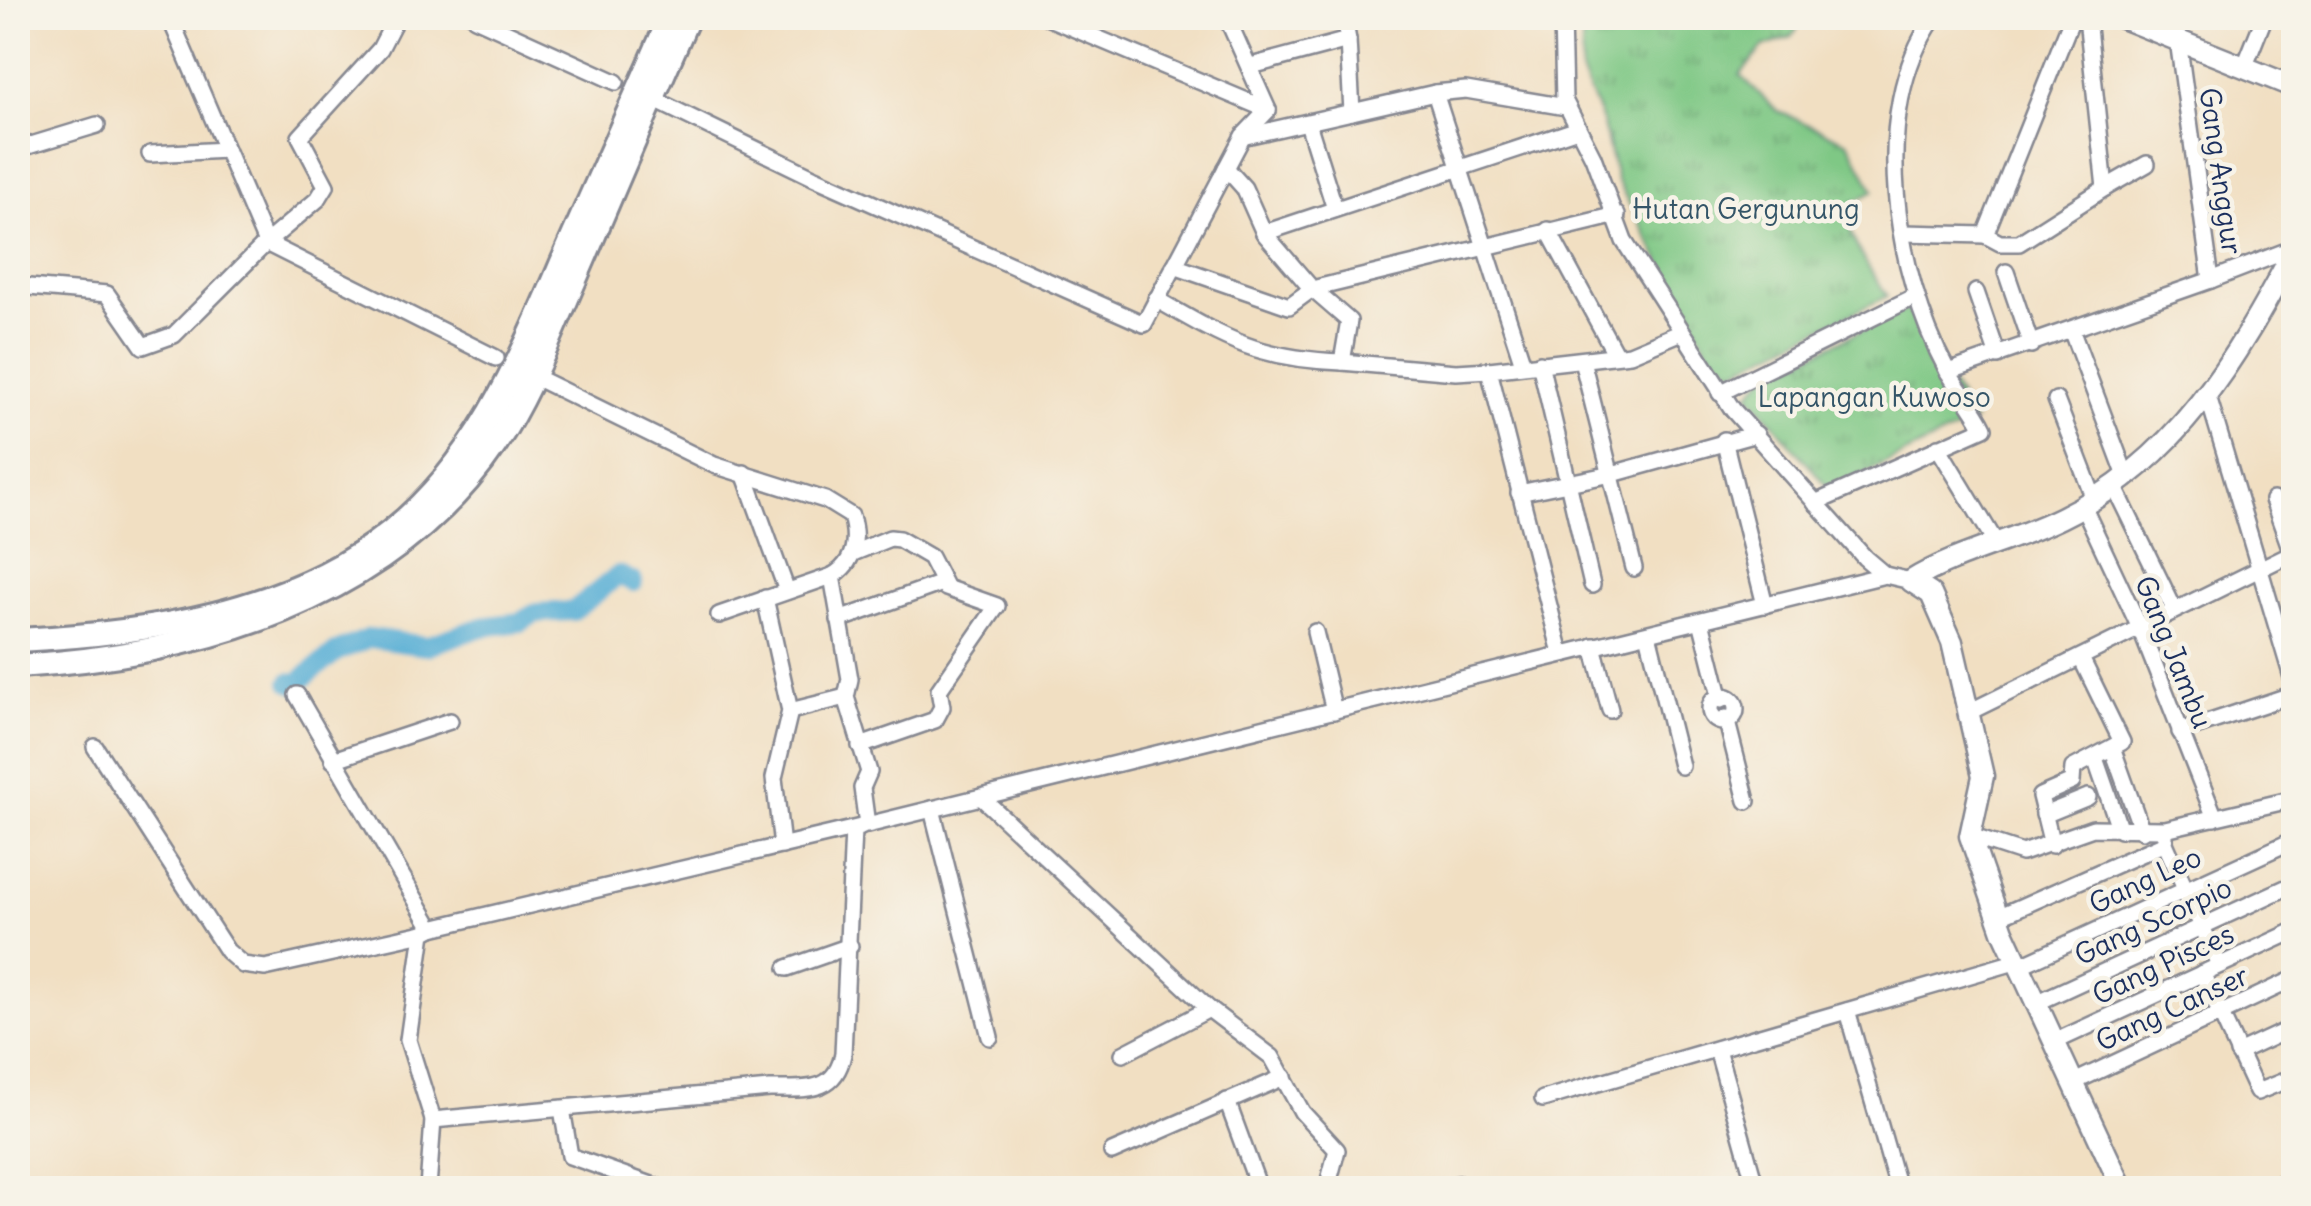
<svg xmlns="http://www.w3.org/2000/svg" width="2311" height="1206" font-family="Delius,sans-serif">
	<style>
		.park { fill: url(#park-tufts); stroke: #4d7c72; stroke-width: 2.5 }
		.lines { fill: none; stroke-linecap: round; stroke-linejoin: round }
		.river { stroke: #58afd5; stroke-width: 20 }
		.minor-casing { stroke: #868790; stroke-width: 20 }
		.major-casing { stroke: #868790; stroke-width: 25 }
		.highway-casing { stroke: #868790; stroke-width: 28 }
		.minor { stroke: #fff; stroke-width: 15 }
		.major { stroke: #fff; stroke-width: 20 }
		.highway { stroke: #fff; stroke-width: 22 }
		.labels { text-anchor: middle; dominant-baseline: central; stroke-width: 9; stroke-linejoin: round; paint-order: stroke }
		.street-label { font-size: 28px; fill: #1b2f5e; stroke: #f7f3e8 }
		.park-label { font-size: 28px; fill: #345568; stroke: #f7f3e8 }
	</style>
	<defs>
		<pattern id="park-tufts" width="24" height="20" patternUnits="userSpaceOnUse" patternTransform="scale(2.5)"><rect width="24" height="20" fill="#7fc885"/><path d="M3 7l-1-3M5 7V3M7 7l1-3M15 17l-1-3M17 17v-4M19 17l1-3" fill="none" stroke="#67a370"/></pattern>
	</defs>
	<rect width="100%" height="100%" fill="#f7f3e8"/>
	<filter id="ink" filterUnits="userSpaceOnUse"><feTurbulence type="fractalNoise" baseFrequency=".01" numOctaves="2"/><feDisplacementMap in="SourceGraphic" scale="20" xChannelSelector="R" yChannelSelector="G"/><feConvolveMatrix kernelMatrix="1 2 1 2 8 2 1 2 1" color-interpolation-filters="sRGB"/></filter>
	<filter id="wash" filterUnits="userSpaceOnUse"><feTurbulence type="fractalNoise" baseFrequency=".0048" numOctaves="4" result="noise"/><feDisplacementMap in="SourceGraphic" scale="40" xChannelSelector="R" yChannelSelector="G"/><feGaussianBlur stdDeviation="2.25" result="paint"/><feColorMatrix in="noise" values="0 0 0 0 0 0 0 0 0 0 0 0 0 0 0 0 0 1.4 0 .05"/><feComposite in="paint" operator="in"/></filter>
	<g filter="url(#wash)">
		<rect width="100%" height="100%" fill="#f1dfc2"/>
		<g class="park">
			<path d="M1583 18H1804L1792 37 1763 47 1740 75 1777 111 1848 142 1874 191 1850 204C1842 236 1871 269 1887 296L1733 371 1709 351 1617 181 1603 124 1581 72Z"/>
			<polygon points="1911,307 1941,370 1974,421 1830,490 1749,394 1764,377"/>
		</g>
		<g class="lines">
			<polyline class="river" points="290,682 296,684 336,652 370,638 426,646 482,627 520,622 536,613 573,611 619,575 633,582"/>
		</g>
	</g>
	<g filter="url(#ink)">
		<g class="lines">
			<g class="minor-casing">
				<g id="minor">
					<polyline points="170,18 266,243 496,358"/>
					<polyline points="475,18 616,82"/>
					<polyline points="1049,18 1268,110"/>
					<polyline points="1562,18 1564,100 1593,157 1624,241 1733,410 1865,558 1885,575 1911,581"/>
					<polyline points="2178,40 2211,280 2294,248"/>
					<polyline points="1251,66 1348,40 1344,18"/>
					<polyline points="2244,68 2264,18"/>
					<polyline points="1435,93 1466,90 1566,107"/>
					<polyline points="659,102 813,177 1144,324 1243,136 1268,110 1227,18"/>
					<polyline points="1352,112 1435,93 1523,364"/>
					<polyline points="1308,123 1335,209"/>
					<polyline points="1246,136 1352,112 1348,40"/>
					<polyline points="18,149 97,125"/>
					<polyline points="150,154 226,150"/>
					<polyline points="1226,168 1244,188 1264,233 1578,129"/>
					<polyline points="2105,188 2147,164"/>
					<polyline points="1548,230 1616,355"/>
					<polyline points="1264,233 1312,289 1617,215"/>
					<polyline points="1903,233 1985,235 2000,243 2019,243 2105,188 2087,18"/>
					<polyline points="1985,235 2072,18"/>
					<polyline points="2006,272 2031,345"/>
					<polyline points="18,286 107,294 143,346 174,335 266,243 318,199 326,186 300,137 380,49 396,18"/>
					<polyline points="1976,292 1998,356"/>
					<path d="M1156 299C1227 340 1259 359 1342 362L1349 321 1312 289 1289 306 1174 266"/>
					<polyline points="2072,332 2126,476"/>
					<polyline points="1582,360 1634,568"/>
					<polyline points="1342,362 1456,372 1489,370"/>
					<polyline points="1540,363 1592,585"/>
					<polyline points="1948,372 2211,280"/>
					<path d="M541 380 714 465 825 500 851 516C858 540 855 563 832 576L850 679 846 697 869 772 862 788 867 825 1885 575"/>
					<polyline points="1720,393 1916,296"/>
					<polyline points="2208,396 2294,684"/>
					<polyline points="2056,400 2094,499"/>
					<polyline points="1724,440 1765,605"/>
					<polyline points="1938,447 1996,543"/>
					<polyline points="744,473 787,591"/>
					<polyline points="2114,486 2174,609"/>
					<polyline points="1519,493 1612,474 1756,434"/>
					<polyline points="2273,500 2292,553"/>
					<path d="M1815 503 1984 428C1974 407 1958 390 1947 370 1896 275 1867 111 1934 18"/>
					<polyline points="2083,506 2140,628 2215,818"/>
					<polyline points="853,553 890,538 899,539 930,557 946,588 997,606 939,690 942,707 935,720 860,746"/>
					<polyline points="765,598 790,711 774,778 782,846"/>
					<polyline points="719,615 832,576"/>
					<polyline points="839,620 942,583"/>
					<polyline points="1701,621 1721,700"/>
					<polyline points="1315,632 1334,711"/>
					<polyline points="1648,634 1681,766"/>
					<polyline points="1593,646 1610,710"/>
					<polyline points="1561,653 1489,370 1630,354 1682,332"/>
					<polyline points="297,695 432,928 423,933 408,1040 433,1120 428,1188"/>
					<circle cx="1723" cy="709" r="13"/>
					<polyline points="790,711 846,697"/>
					<polyline points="1967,713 2294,552"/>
					<polyline points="1726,718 1747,801"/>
					<polyline points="2180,732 2294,694"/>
					<polyline points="95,747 227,951 243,965 265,968 423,933"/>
					<polyline points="2113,750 2142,831"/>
					<polyline points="2095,758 2120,830"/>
					<polyline points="333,760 450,721"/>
					<polyline points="982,798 1209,1009 1272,1057 1302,1112 1337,1150 1327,1188"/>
					<polyline points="932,809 990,1037"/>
					<polyline points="2044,815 2088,797"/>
					<polyline points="2165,833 2165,843 2219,965"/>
					<polyline points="1970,836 2022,853 2093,828 2165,829 2294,799"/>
					<polyline points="2052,845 2040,796 2072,782 2073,768 2122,742 2081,658"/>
					<polyline points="1998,917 2165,843"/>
					<polyline points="432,928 861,827"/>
					<polyline points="2017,967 2294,840"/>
					<polyline points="787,968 850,946"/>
					<polyline points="2202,973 2257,1092 2294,1077"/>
					<polyline points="2034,1004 2294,884"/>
					<polyline points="1847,1011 1898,1188"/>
					<polyline points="2054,1042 2294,931"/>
					<polyline points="1717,1049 1756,1188"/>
					<polyline points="2238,1053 2294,1027"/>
					<polyline points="1123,1054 1209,1009"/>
					<polyline points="2072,1083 2294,979"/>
					<polyline points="1543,1099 2015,962"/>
					<polyline points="1227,1101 1259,1188"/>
					<polyline points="562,1109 570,1156 660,1188"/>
					<path d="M433 1120 770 1089C804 1088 835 1095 843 1054L853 830"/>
					<polyline points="1112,1152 1284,1077"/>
					<polyline points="1438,1188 1459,1184"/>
					<polyline points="2271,1188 2294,1178"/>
				</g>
			</g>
			<g class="major-casing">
				<g id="major">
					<polyline points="2122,18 2294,87"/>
					<path d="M2122 1188 2003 931 1970 836 1983 776 1952 642 1931 594 1911 581C1958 552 2011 542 2060 518 2176 462 2236 360 2294 250"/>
				</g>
			</g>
			<g class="highway-casing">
				<g id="highway">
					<path d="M18 640C144 634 289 613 390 532 483 457 523 352 569 246 603 170 636 94 670 18"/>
					<path d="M18 666C197 655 388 602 495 445 529 395 550 337 574 282 612 194 649 105 688 18"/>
				</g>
			</g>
			<use href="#minor" class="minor"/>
			<use href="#major" class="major"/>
			<use href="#highway" class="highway"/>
		</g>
	</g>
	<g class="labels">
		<g class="street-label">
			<text transform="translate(2221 171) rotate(82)">Gang Anggur</text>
			<text transform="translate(2174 652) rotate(68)">Gang Jambu</text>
			<text transform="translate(2145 880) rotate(-25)">Gang Leo</text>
			<text transform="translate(2153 921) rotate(-25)">Gang Scorpio</text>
			<text transform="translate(2163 964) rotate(-25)">Gang Pisces</text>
			<text transform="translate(2172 1008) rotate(-25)">Gang Canser</text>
		</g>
		<g class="park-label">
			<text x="1746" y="209">Hutan Gergunung</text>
			<text x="1874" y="397">Lapangan Kuwoso</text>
		</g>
	</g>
	<rect width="2311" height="1206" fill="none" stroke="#f7f3e8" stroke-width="60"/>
</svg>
